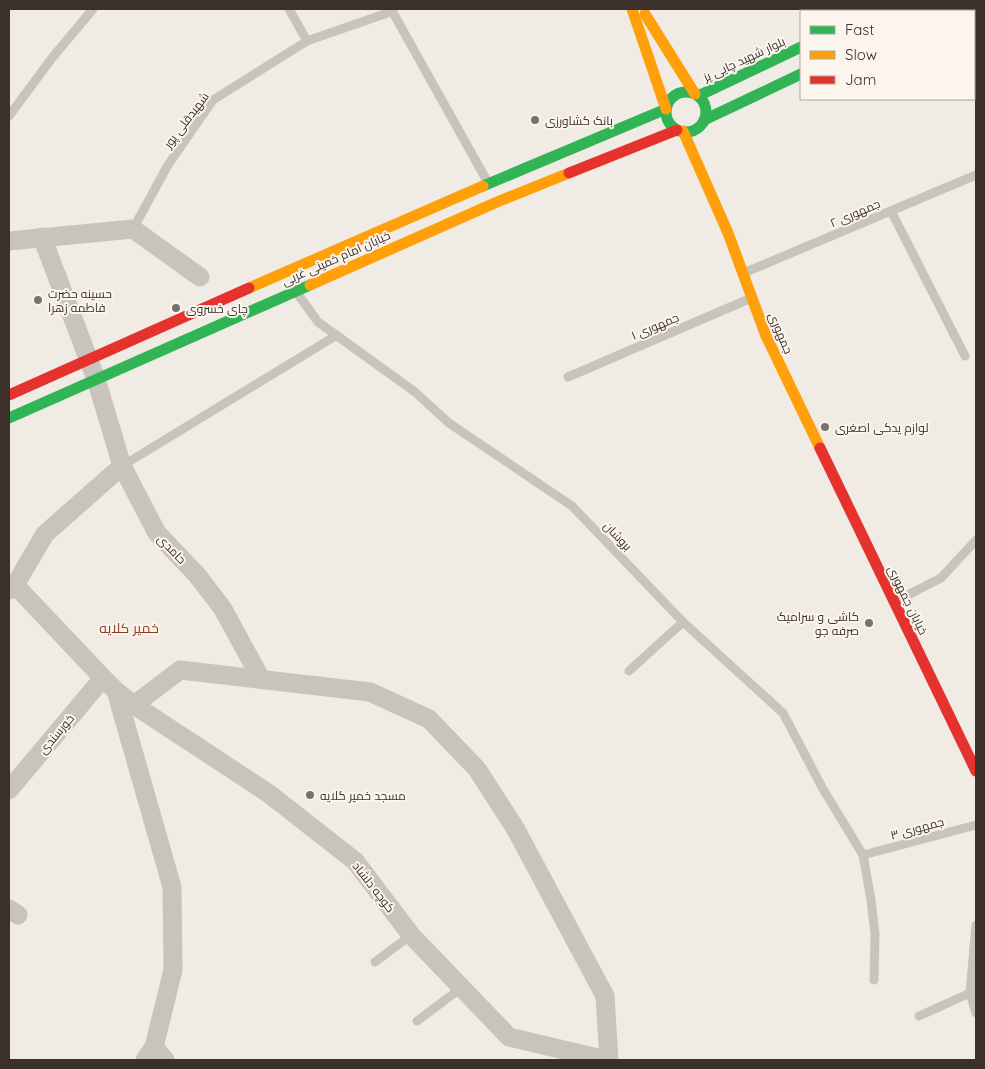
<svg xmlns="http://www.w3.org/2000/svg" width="985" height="1069" font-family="Quicksand,Cairo,sans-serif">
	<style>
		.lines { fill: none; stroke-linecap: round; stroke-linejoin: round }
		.lane { stroke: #c9c3be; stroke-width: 9 }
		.street { stroke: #c9c3be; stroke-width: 19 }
		.fast { stroke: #30b455; stroke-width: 11 }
		.slow { stroke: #ff9f0a; stroke-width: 11 }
		.jam { stroke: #e5322d; stroke-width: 11 }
		.poi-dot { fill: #7a716c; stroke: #fbf5ee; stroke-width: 2 }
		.labels { text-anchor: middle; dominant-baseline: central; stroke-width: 4; stroke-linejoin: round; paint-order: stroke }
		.street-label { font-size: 12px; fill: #3b302b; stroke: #fbf5ee }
		.poi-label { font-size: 12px; fill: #3b302b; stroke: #fbf5ee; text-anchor: start }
		.neighbourhood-label { font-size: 14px; fill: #8c3b22; stroke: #fbf5ee }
	</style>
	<rect width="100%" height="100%" fill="#f0ebe5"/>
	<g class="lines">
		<g class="lane">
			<polyline points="391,9 487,181"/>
			<polyline points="307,41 393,11"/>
			<polyline points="9,116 52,58 93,9"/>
			<polyline points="891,211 965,356"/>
			<polyline points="133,229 168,165 213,100 307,41 289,9"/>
			<polyline points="746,272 976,175"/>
			<polyline points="297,293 318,322 415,392 449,423 572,506 683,622 783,713 823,789 863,855 871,900 875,934 874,980"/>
			<polyline points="568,377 749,299"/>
			<polyline points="122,466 337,335"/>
			<polyline points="896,601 941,578 976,540"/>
			<polyline points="629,671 683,622"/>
			<polyline points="863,855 976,825"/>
			<polyline points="976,925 970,993 976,1013"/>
			<polyline points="375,962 411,935"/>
			<polyline points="919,1016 970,993"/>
			<polyline points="417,1021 461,988"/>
		</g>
		<g class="street">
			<polyline points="42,237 96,379 122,466 157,533 197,575 223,609 261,679"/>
			<polyline points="9,241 133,229 200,277"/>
			<polyline points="15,585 103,678 116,691 134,705 180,670 370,692 429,719 477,769 515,828 605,996 609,1060"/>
			<polyline points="9,590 15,585 45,534 122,466"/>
			<polyline points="116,691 172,887 173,970 154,1047 145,1060"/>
			<polyline points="134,705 268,793 355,861 411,935 509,1037 606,1060"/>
			<polyline points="9,790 103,678"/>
			<polyline points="9,909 18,915"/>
			<polyline points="154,1047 165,1060"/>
		</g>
		<g class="fast">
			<circle cx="686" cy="112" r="20"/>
			<polyline points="698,96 801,47"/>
			<polyline points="704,120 801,74"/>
			<polyline points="483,186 666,109"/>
			<polyline points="9,418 310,285"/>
		</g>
		<g class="slow">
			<polyline points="632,9 666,109"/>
			<polyline points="645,14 695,94"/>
			<polyline points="683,131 728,233 766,336 820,448"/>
			<polyline points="310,285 497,202 569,173"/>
			<polyline points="249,288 483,186"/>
		</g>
		<g class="jam">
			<polyline points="871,11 876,9"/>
			<polyline points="922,11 927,9"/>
			<polyline points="569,173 677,130"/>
			<polyline points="9,395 249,288"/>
			<polyline points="820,448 976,771"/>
		</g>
	</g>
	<g class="poi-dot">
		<circle cx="535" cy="120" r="5"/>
		<circle cx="38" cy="300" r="5"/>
		<circle cx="176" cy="308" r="5"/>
		<circle cx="825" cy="427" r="5"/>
		<circle cx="869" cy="623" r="5"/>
		<circle cx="310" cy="795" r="5"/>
	</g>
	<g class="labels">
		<g class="street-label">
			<text transform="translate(744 59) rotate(-25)">بلوار شهید چایی پز</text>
			<text transform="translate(186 120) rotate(-53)">شهیدقلی پور</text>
			<text transform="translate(855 213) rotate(-23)">جمهوری ۲</text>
			<text transform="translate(336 258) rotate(-24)">خیابان امام خمینی غربی</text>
			<text transform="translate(655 326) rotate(-23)">جمهوری ۱</text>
			<text transform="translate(781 333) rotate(67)">جمهوری</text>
			<text transform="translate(618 536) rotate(46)">بروشان</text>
			<text transform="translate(172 549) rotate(46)">حامدی</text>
			<text transform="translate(908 600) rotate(64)">خیابان جمهوری</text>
			<text transform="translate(56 734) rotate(-50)">خورسندی</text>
			<text transform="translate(917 828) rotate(-15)">جمهوری ۳</text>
			<text transform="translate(374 887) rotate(52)">کوچه دلشاد</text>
		</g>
		<g class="poi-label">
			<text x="545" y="120">بانک کشاورزی</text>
			<text x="48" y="293">حسینه حضرت<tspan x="48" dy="14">فاطمه زهرا</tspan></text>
			<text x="186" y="308">چای خسروی</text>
			<text x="835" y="427">لوازم یدکی اصغری</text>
			<text x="859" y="616" text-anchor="end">کاشی و سرامیک<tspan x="859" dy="14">صرفه جو</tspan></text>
			<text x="320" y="795">مسجد خمیر کلایه</text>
		</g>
		<g class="neighbourhood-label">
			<text x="129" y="628">خمیر کلایه</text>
		</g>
	</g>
	<rect width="985" height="1069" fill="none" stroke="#3b302b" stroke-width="20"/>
	<rect x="800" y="10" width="175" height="90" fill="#fbf5ee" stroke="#aea6a0"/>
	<rect x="810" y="26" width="25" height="8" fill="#30b455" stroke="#aea6a0"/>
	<text x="845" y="35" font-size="15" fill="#3b302b">Fast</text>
	<rect x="810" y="51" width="25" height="8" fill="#ff9f0a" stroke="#aea6a0"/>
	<text x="845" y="60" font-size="15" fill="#3b302b">Slow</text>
	<rect x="810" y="76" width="25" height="8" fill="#e5322d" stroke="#aea6a0"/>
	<text x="845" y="85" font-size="15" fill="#3b302b">Jam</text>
</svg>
